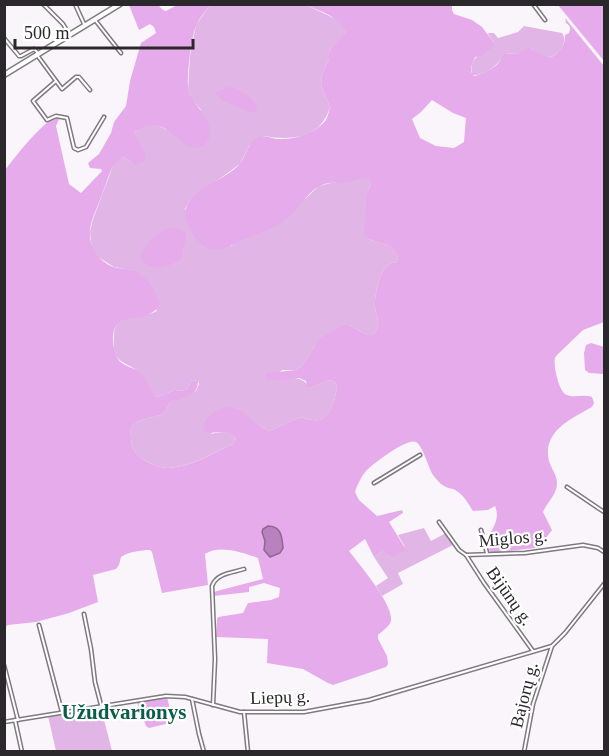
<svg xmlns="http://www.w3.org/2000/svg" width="609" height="756" font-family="'Times New Roman',serif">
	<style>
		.green { fill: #e1b5e5 }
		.forest { fill: #e5abea; fill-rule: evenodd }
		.water { fill: #b982bf; stroke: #8e6792; stroke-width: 1.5 }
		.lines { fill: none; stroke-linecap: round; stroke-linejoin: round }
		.minor-casing { stroke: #7f7a7f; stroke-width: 5 }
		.secondary-casing { stroke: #7f7a7f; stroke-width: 7 }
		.minor { stroke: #fff; stroke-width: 2 }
		.secondary { stroke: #fff; stroke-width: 4 }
		.labels { text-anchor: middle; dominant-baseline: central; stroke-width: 4.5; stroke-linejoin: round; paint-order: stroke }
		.street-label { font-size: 18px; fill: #2a282a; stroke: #fff }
		.quarter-label { font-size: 21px; font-weight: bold; fill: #0a5d49; stroke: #fff }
	</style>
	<rect width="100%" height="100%" fill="#faf5fb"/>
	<g class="green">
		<path d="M210 5H306L338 20 345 29 346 33 344 37 332 46 329 53V60L322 75 321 85 330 107C321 138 293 141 264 136L249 146 240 164 190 200 185 209 231 246 252 236 306 198 319 186 331 183H343L364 177 371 179V184L367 193 368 239 390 246 398 257 397 262C392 263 387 264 384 269 379 277 374 297 375 307 377 320 382 323 373 335H367L349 325 315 346 302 366 296 370H282L270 381C286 379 300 373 310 388L329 380 335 382 337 387C333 410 329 428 301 417L269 431C256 424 247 414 235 408L211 434C222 432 229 429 236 439L233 444C213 453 189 468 166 468 158 467 151 464 144 460 131 453 130 440 131 427L138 421 160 415 165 412 170 402 196 391 199 384 198 381 192 380 187 389 182 391 175 390 157 397C149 393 148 382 142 375 129 360 111 367 114 337 114 331 115 325 121 321 130 315 145 317 157 311L132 270 114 267 98 257 92 249 90 232 93 219 113 166 119 158 123 157 131 162 137 140 134 137V133C146 123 153 122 167 130L201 110 192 99 188 89 190 56 196 25Z"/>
		<path d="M524 26 562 33C570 43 555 61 543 57 539 56 534 51 531 49L518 54 506 53C498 64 487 76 472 75 468 58 483 52 495 44L488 34 489 33H494L498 38 518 32Z"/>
		<polygon points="424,528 431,541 446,533 453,545 398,573 403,584 382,596 376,586 388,578 374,557 383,551 405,547 398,535"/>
		<polygon points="101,708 112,751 56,751 48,716"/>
	</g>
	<g class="forest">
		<path d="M129 5H158L163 10 166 11 177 5H210C206 11 200 17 197 24 191 35 187 75 188 88 190 104 225 129 203 145 182 160 168 106 134 133 136 140 153 157 141 163 135 166 128 160 123 157 111 162 108 180 103 192 99 204 91 218 90 231 89 247 98 261 113 267 119 269 126 268 132 270 146 274 156 291 160 304 148 327 113 306 113 340 113 346 115 354 118 359 123 367 135 367 142 374 148 381 149 392 157 397L175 390 182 391 187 389 192 380 198 381C198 397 183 398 170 402L165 412 160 415 138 421 131 427C130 441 131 453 144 460 151 464 158 467 166 468 190 468 213 453 233 444L236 439C226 426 218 436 204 431 202 424 204 420 211 415 237 395 246 419 269 431L301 417C328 428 333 410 337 387L335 382 329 380 310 388 307 386 306 381 299 378 270 381 265 378 267 373 296 370 302 366 315 346 321 338 342 326 349 325 367 335H373C382 323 377 320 375 307 374 297 379 277 384 269 387 264 392 263 397 262L398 257 390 246 368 239 364 235 367 193 371 184 370 179C361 176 354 182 344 183 340 184 335 182 330 183 311 185 302 205 289 217 279 226 265 230 253 236 241 241 231 247 219 249 208 251 202 246 196 238 164 195 213 189 238 166 246 158 247 142 259 137 264 135 271 138 277 139 294 140 315 134 326 120 328 116 329 111 330 107L321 85 322 75 329 60V53L332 46 343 37 346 33C341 17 320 11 306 5H452V10L454 14 472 20 482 27 495 44 494 46 481 56 475 57 471 67V72L474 76C487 73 500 66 504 53L518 54 528 48C541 53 547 65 560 50 564 45 565 42 565 35L569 33C571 27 570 26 566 23L565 18 604 66V322L583 330 558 354C557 355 556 356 555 358 553 365 559 393 567 395 574 398 583 394 592 397L594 403 592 407C571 419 542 431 549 461 551 468 557 475 557 483 557 495 547 502 543 512L552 530 545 539 535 548 491 553 489 550 488 537C494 527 500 518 495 506L488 510 473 511C468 503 463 494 455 490 453 488 449 489 446 487 441 485 436 479 433 475 428 467 423 446 416 442 408 437 372 464 366 471 361 477 357 485 355 492L359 500 377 516 402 510 403 513 389 522 405 548 404 550 393 557 383 551 374 557 365 539 349 551C359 564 394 605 391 621 389 627 382 631 378 635V639L387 656 388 664 386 667 333 685 328 683 303 669 267 663 268 639 216 637 217 619 218 617 243 613 248 603 271 600 279 597 280 588 264 583 249 587V592L214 596V592L217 591 263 579 258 558C244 553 219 544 205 554L208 585 162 593 152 552 150 550C141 550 128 552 121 557L119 565 116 569 93 575 98 602 69 613 36 622 8 625 5 627V170C18 154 37 128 55 117L59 119 56 126 69 184 81 193 102 171 101 169 90 168 88 163 99 154 111 133 114 122 126 106 130 81 141 43 156 33 154 27 150 24 139 30ZM432 100 453 113 466 118 464 142 454 148 436 146 420 138 412 119 421 112Z"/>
		<polygon points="558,5 604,5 604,61"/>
		<path d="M231 87C243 93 256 96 257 111L252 113 222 100 216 94C221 89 224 88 231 87Z"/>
		<path d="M172 227 181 230 186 234V239L182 250 181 259C167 267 156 272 142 261 139 245 159 232 172 227Z"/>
		<polygon points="591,343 604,347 604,374 589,373 585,370 584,353 586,345"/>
		<polygon points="167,698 174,722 149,728 146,726 137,702"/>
	</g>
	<path class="water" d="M268 526C282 526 282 538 283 548L280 553 270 557 264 550 265 541 262 532 263 529Z"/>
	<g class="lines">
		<g class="minor-casing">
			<g id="minor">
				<polyline points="43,4 63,24 69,34"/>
				<polyline points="75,4 85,26"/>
				<polyline points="533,4 545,20"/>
				<polyline points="95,20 121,53"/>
				<polyline points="4,38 19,56 21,56 34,49 39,54"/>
				<polyline points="37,55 62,89 76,77 79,77 90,90"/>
				<polyline points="56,81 33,101 47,120 56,116 67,118 74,148 78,150 86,147 104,117"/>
				<polyline points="374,483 420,455"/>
				<polyline points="567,487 604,512"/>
				<polyline points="439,522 459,550 466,555 525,553 583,545 598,548 604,552"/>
				<polyline points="481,530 487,553"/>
				<polyline points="466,555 484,583 533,651"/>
				<polyline points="84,614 91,649 95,682 101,705"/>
				<polyline points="39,625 62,712"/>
				<polyline points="4,665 18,720"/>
				<polyline points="192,699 199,734 204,752"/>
				<path d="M213 705 215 659 212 586C217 573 232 573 244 569"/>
				<polyline points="244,712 248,752"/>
				<polyline points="15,720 22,752"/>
				<polyline points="4,722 166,696 185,697 240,712 304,712 369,700 552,646"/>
				<polyline points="524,752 533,704 552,646 565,633 604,584"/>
			</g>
		</g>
		<g class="secondary-casing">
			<polyline id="secondary" points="4,75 120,4"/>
		</g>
		<use href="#minor" class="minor"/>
		<use href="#secondary" class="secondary"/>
	</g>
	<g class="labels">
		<g class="street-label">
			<text transform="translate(513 538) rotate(-5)">Miglos g.</text>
			<text transform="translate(510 596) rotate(55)">Bijūnų g.</text>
			<text transform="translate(524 695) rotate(-76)">Bajorų g.</text>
			<text transform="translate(280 697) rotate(-2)">Liepų g.</text>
		</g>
		<g class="quarter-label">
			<text x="124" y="712">Užudvarionys</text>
		</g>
	</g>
	<rect width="609" height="756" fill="none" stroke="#2a282a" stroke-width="12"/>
	<path d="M15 39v9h178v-9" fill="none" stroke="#2a282a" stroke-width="3"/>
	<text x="24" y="39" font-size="18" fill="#2a282a" stroke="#ffffff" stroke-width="4.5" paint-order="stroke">500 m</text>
</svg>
